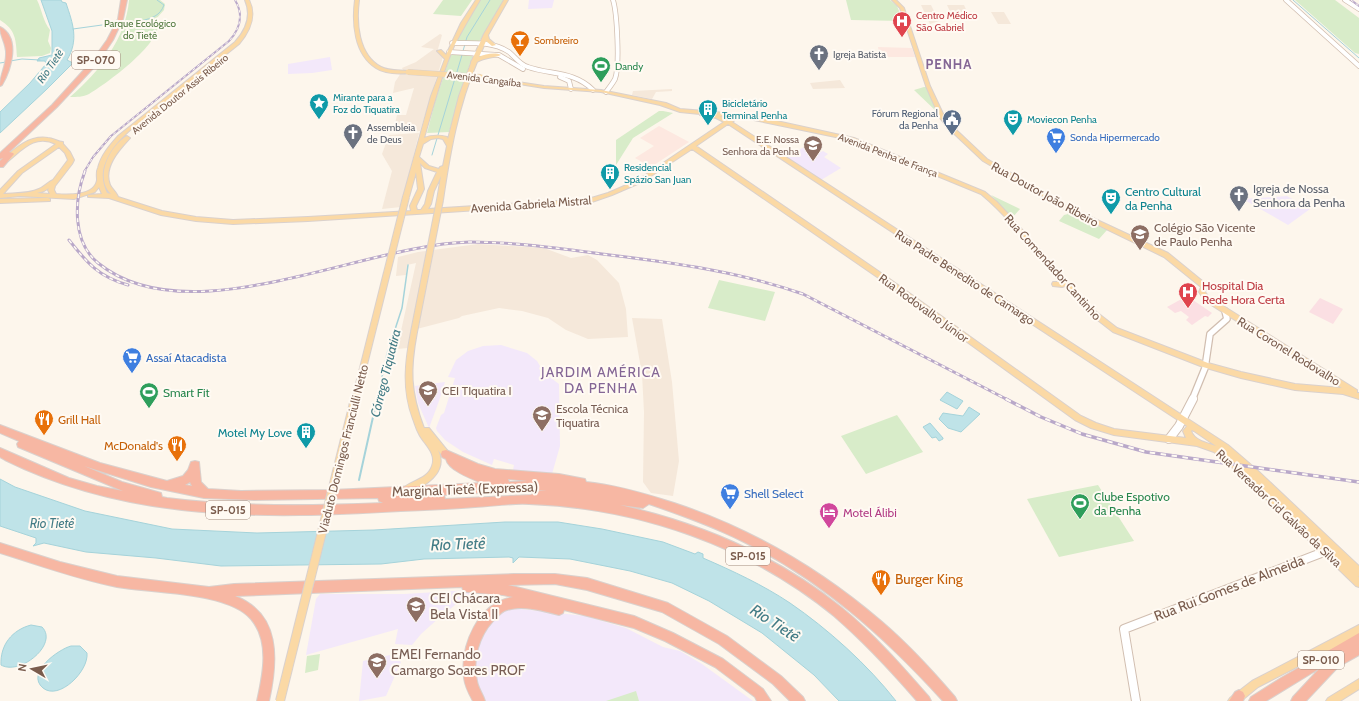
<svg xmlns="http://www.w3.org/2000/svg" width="1359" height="701" font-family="Cabin,sans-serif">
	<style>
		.residential { fill: #f5e8da }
		.commercial { fill: #fde8e0 }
		.education { fill: #f3e8fa }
		.medical { fill: #fbdfe3 }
		.green { fill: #d8ecc9 }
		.water { fill: #bfe3e8; stroke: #a5d3da }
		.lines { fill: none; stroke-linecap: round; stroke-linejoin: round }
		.stream-far2 { stroke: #a5d3da; stroke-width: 1 }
		.stream-far1 { stroke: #a5d3da; stroke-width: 1.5 }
		.stream { stroke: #a5d3da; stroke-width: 2 }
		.minor-far2-casing { stroke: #d1beb0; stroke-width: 5.5 }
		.minor-far1-casing { stroke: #d1beb0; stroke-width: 8 }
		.minor-casing { stroke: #d1beb0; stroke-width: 10 }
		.major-casing { stroke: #dad1cd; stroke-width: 2 }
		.highway-casing { stroke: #dad1cd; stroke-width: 2 }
		.minor-far2 { stroke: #fff; stroke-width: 4 }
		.minor-far1 { stroke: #fff; stroke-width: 5.5 }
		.minor { stroke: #fff; stroke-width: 8 }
		.major { fill: #fbd9a5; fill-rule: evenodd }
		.highway { fill: #f7b7a3; fill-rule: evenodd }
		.rail-far2-casing { stroke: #b9a8c9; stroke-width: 2 }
		.rail-far1-casing { stroke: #b9a8c9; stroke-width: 3 }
		.rail-casing { stroke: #b9a8c9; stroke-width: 3.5 }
		.rail-far2 { stroke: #fffaf3; stroke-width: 1; stroke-dasharray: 3; stroke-linecap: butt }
		.rail-far1 { stroke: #fffaf3; stroke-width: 1.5; stroke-dasharray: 4; stroke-linecap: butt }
		.rail { stroke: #fffaf3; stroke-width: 2; stroke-dasharray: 5.5; stroke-linecap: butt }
		.major-bridge-far2-casing { stroke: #dad1cd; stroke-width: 6; stroke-linecap: butt }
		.major-bridge-far1-casing { stroke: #dad1cd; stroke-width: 8; stroke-linecap: butt }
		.major-bridge-casing { stroke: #dad1cd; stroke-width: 10; stroke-linecap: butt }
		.major-bridge-far2 { stroke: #fbd9a5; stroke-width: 5 }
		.major-bridge-far1 { stroke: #fbd9a5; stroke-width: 6 }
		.major-bridge { stroke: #fbd9a5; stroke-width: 8 }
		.labels { text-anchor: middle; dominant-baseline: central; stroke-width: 4; stroke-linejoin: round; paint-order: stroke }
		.far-health-label { font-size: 10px; fill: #be3a42; stroke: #fffaf3; text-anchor: start }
		.far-park-label { font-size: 10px; fill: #537a41; stroke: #fffaf3 }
		.far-food-label { font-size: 10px; fill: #c56008; stroke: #fffaf3; text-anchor: start }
		.far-worship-label { font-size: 10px; fill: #5b616d; stroke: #fffaf3; text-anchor: start }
		.far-leisure-label { font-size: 10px; fill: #27864d; stroke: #fffaf3; text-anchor: start }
		.far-street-label { font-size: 10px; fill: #7a5c4d; stroke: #fffaf3 }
		.far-culture-label { font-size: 10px; fill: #0d838f; stroke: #fffaf3; text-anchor: start }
		.far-service-label { font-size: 10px; fill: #4e5e75; stroke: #fffaf3; text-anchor: end }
		.far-shop-label { font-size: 10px; fill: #366cbe; stroke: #fffaf3; text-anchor: start }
		.far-education-label { font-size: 10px; fill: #785e54; stroke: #fffaf3; text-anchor: end }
		.shield { fill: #fffaf3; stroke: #a28b7f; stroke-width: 1 }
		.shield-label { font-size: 11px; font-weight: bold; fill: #7a5c4d }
		.far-water-label { font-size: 11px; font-style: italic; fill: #437c86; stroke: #fffaf3 }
		.worship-label { font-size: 12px; fill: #5b616d; stroke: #fffaf3; text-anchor: start }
		.culture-label { font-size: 12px; fill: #0d838f; stroke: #fffaf3; text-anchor: start }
		.street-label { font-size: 12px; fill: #7a5c4d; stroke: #fffaf3 }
		.education-label { font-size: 12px; fill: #785e54; stroke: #fffaf3; text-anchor: start }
		.health-label { font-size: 12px; fill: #be3a42; stroke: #fffaf3; text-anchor: start }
		.shop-label { font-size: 12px; fill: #366cbe; stroke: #fffaf3; text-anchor: start }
		.leisure-label { font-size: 12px; fill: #27864d; stroke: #fffaf3; text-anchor: start }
		.food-label { font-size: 12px; fill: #c56008; stroke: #fffaf3; text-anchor: start }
		.hotel-label { font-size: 12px; fill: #b23c85; stroke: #fffaf3; text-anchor: start }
		.far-district-label { font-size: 13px; font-weight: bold; letter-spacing: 1px; fill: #846695; stroke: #fffaf3 }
		.water-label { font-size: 13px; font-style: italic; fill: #437c86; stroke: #fffaf3 }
		.quarter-label { font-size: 14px; letter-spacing: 1px; fill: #846695; stroke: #fffaf3 }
		.near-street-label { font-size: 14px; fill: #7a5c4d; stroke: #fffaf3 }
		.near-food-label { font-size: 14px; fill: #c56008; stroke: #fffaf3; text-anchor: start }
		.near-education-label { font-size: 14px; fill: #785e54; stroke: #fffaf3; text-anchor: start }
		.near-water-label { font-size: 16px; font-style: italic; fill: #437c86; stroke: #fffaf3 }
	</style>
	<rect width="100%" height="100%" fill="#fdf6ec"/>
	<g class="residential">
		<polygon points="921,5 931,5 939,21 930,24"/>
		<polygon points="947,5 964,5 970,18 954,20"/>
		<polygon points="991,12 1004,12 1011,24 998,24"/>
		<polygon points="440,34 442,35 438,49 439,53 443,57 420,131 393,133 397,115 406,115 414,88 393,93 395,82 403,70 402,68 416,62 434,49 421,47"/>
		<polygon points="840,80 845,88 813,89 810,83"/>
		<polygon points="672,89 672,91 656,92 652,99 632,95 633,91"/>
		<polygon points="419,133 401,207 382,209 392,171 382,154 389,135"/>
		<polygon points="478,244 544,248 571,258 588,255 597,260 619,283 626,309 628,337 588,339 566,330 548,318 522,311 499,308 462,316 459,318 413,330 408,348 397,349 416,263 407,265 406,275 396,276 398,257 418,252"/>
		<polygon points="632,318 662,319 672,382 679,461 673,496 651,493 643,482 644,412 642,374"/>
	</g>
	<g class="commercial">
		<polygon points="878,47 912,48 915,57 880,57"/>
		<polygon points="659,126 689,142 651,167 635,158 654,146 640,138"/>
	</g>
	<g class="education">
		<polygon points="529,0 554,0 552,8 528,9"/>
		<polygon points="330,57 332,70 312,73 288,74 288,64"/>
		<polygon points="804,147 816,154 823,151 828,154 824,157 841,168 821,180 786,157"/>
		<polygon points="1287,196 1310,209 1288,225 1243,199"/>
		<polygon points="501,345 527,353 537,361 540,366 539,369 559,384 560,446 552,474 513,470 514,465 494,459 492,465 463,452 445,440 437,431 436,428 441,415 444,413 455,378 448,377 456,360 468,351 483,346"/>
		<polygon points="445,382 439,401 429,428 418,403 415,386"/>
		<polygon points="470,590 471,596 455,605 440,617 421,634 412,645 395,644 398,629 306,655 316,599 320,594 404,594"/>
		<polygon points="512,608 585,616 626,628 663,647 680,651 702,664 753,701 486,701 477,682 474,668 477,647 490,621 505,610"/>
		<polygon points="390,655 401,662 386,696 359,701 363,661"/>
	</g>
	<g class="medical">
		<polygon points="1187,296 1212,313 1208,317 1205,316 1192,325 1186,320 1189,317 1181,311 1175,313 1167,307"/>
		<polygon points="1320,298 1343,309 1333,324 1309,312"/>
	</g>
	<g class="green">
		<path d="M0 0H37C42 10 43 21 50 30L48 41 51 48 50 53 42 56 17 57C16 40 16 30 0 20Z"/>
		<path d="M129 0H160L165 4 164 10 155 20 158 23C161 44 106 84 89 94 83 97 77 97 70 97 99 72 126 39 129 0Z"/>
		<polygon points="443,0 472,0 461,16 433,14"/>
		<polygon points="480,0 504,0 479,42 455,41"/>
		<polygon points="846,0 890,0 897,6 903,21 851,20"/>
		<polygon points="1295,0 1335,0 1359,18 1359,54 1355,53"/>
		<polygon points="451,54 473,55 463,84 449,132 427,133 435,102"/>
		<polygon points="924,87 926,87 937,112 914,90"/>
		<polygon points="659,111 663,111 673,113 633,138 616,165 616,140"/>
		<polygon points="991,195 1020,209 1012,218"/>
		<polygon points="1067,213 1107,230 1099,239 1059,221 1064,215 1068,214"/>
		<polygon points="719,280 775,292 765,321 708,308"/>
		<polygon points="897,415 923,452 866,474 841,436"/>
		<polygon points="1098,485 1134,541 1059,557 1027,499"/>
		<polygon points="320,654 318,670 305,673 307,656"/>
		<polygon points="636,691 639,701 606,701"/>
	</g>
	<g class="water">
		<path d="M41 0H61L62 2 66 3C73 24 79 40 67 60L73 63 47 89 0 133V112L30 83 46 64 45 61H37L39 58 52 55V31Z"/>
		<polygon points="947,392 963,401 957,409 940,400"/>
		<polygon points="969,407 980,414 961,432 948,428 939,419 943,413 963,416"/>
		<polygon points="930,423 943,438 943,439 939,441 936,437 932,438 923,427"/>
		<path d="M0 479 15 487 85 511 172 529 257 533 374 530 505 522H558L602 529 663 542 695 554 698 552 703 554V558C733 571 763 585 790 603 828 629 868 665 896 701H839L814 675 762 633 709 601 672 583 630 571 570 559 519 557 513 563V558L509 557 424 559 381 564 221 566 156 558 86 552 44 543 33 546 36 543V538L0 526Z"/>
		<path d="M31 625 42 627C59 644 20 676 1 665 0 645 12 630 31 625Z"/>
		<path d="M71 646H80L87 653C89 671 59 701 43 688 25 673 59 649 71 646Z"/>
	</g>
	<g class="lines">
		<g class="stream-far2">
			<polyline points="1293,0 1359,58"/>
			<path d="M141 21C152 18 160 16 164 5L157 0"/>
			<polyline points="73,29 102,25"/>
			<polyline points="463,51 467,37 490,0"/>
			<polyline points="10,61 22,59 40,60"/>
			<polyline points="0,63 6,62"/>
			<polyline points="432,155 462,55"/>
		</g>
		<polyline class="stream-far1" points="377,400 387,354 402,308 408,265"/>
		<polyline class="stream" points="359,480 377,399"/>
		<g class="minor-far2-casing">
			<g id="minor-far2">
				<polyline points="1286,0 1359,66"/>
				<polyline points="1345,0 1359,9"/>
				<path d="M452 43C471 43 492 41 509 52 515 57 520 65 528 67 551 75 574 71 593 90"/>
				<polyline points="449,52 499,55 523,69"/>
				<polyline points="560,77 569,81 571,89"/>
				<path d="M606 92C609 88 613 83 615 79 620 66 617 13 613 0"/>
			</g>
		</g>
		<g class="minor-far1-casing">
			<polyline id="minor-far1" points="1192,400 1205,368 1210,334 1227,319 1225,311"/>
		</g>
		<g class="minor-casing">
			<g id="minor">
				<polyline points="1169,439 1179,426 1193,399"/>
				<polyline points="1136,701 1124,629 1329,550"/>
			</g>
		</g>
		<g class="major-casing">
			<g id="major">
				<path d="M245 0H249C257 16 250 31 239 44 214 64 189 84 165 103 144 120 116 136 106 161 101 172 102 182 107 193L111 194C94 178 110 145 127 136L130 138C119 150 103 167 110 185 112 189 117 193 118 197L162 211 196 217 233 220 308 217 411 211 410 206 418 189 416 172 409 197 406 199 403 197 431 96 445 59 437 51 441 50 446 55 461 23 476 0H480C471 15 462 30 454 46 441 76 433 107 424 138 432 135 439 135 447 137L448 139 459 96 471 63V62L472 60 484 34 504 0H508L488 35 489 39 496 45 492 46 486 41 479 57C485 54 495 52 501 55 494 58 485 57 477 62 458 106 450 153 443 200L440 202 437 200 441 176 434 191 431 204 428 209 588 199 608 193 638 180 724 122 716 118 700 115V114L680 112 660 105 601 92 544 88 481 78 479 77V76L544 86 601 90 666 103 680 109 705 111 707 112V114L713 115V113L715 112 754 116 854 138 985 192 997 202 1011 217 1090 307 1117 328 1208 363 1241 372 1295 384 1342 388 1205 301 1199 292 1201 287 1164 257 1063 208 983 161 947 127 940 118 926 86 900 8 892 0H896L904 8 930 86 945 118 951 125 987 159 1067 206 1168 253 1206 284 1207 286 1205 292 1209 297 1357 390V393H1359V399L1343 394 1295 390 1241 378 1203 367 1113 332 1086 311 1065 286 1062 287 1053 286 1052 284 1053 282H1060C1035 252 1011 219 981 194L850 140 754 120 738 118 732 122 1228 445 1257 470 1359 566V576H1358L1359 577V587L1356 586 1240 474 1214 452 1197 446 1114 435 1091 428 1075 420 880 279 692 149 642 182 612 195 589 203 308 221 233 224 196 221 161 215 109 198 88 197V195L102 194 99 187 95 192 74 199 20 196 0 198V190L18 171 56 144C35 134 23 149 8 161H4L3 160C15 148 30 135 48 138 53 138 58 142 63 142V144L70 152 74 160 72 164 55 186 54 190 56 194C67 195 95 196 97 180 97 176 96 172 98 168 101 155 110 145 118 136L235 42C246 30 252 16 245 0ZM719 116 732 117 728 120ZM728 124 1187 426 1183 431 1186 438 1114 429 1096 423 1081 416 884 275 696 146ZM438 138 443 139 447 146 443 166 440 167 439 169 429 166 419 157 423 144 431 139ZM59 147 65 153 68 160 53 180C48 182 44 187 39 189 28 194 16 193 3 194L22 173ZM420 163 425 168 437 172 428 191 425 204 421 210H417L416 206 424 189ZM49 188 48 190 50 194 37 193 44 191ZM1192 430 1194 431 1216 446C1207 443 1195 441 1191 431Z"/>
				<path d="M355 0H359C356 22 358 55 381 67 389 71 399 70 408 71L410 72V73C400 74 385 74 376 68 354 54 352 23 355 0Z"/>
				<polygon points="48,198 50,199 50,201 0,203 0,199"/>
				<path d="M414 329 417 332C410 369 410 391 424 428H429L450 454 449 456C443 458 441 454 438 450 449 473 424 487 406 494L403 493 402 490C407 481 427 481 432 466 437 453 424 444 419 434 416 429 415 424 413 419 402 390 405 362 411 332Z"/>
				<polygon points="1359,625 1359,635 1258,687 1241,701 1228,701 1230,698 1252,681"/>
				<polygon points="1359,679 1359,689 1340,701 1326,701 1328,698"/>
			</g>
		</g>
		<g class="highway-casing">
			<g id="highway">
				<polygon points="121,0 127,0 123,19 113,40 97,64 57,107 9,152 13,153 14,154 3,167 0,167 0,161 3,158 0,159 0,153 52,105 92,61 107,40 118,19"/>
				<path d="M0 27C21 38 11 70 2 85L0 86C0 75 6 66 6 55 7 44 0 37 0 27Z"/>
				<path d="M0 425 100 463 167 481 183 476 188 470 191 462 195 461 199 462 201 482 208 489 241 491 332 490 482 483C472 479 448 470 446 459L442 457 441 454 442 451 446 450 478 464 495 469 559 474 585 479 586 482C616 485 646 494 674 503 750 528 820 569 881 621 908 644 932 670 955 697L957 701H943C885 637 820 579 742 541 712 526 681 515 649 504L643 508 620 505C700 523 778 556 842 608 874 634 902 666 929 697L931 701H917C891 671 864 642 834 616 749 546 639 508 529 504 511 503 493 506 475 507 451 509 426 510 401 511 266 519 130 522 5 460L0 457V448L69 478 97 486 123 491 18 447 17 444 19 441 0 433ZM84 466 151 487 204 498 254 500 378 498 379 501 383 503C310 506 239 507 167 498L162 497 161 493 122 482ZM508 479 528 481 509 482ZM190 482 192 486 185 485ZM531 490H547L536 491 531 495 445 499 444 495Z"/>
				<path d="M0 543 60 562 117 576 209 587 234 584 514 574H555L587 578 668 603 727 636 781 676 803 697 805 701H790L773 684 719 644 662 612 587 590 555 584 508 585 634 616 673 633 723 659 763 689 771 701H757L755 697 715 667 665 641 634 628 564 610 563 613 559 615C543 611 524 605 507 610 502 611 497 617 493 621 479 636 472 660 477 681 478 688 483 694 485 701H473C469 694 465 686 464 678 460 645 478 603 513 597L503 595 467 592 463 590 462 587 235 596C281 614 278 660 269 701H257C263 674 270 642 251 619 228 592 152 593 117 587 77 579 39 565 0 553Z"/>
				<polygon points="1359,633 1359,655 1338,667 1306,701 1291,701 1293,697 1320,668 1266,701 1249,701 1251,697 1281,678"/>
				<polygon points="1239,690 1243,692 1245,696 1243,701 1229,701 1235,692"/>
			</g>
		</g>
		<use href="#minor-far2" class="minor-far2"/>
		<use href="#minor-far1" class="minor-far1"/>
		<use href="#minor" class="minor"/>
		<use href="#major" class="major"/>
		<use href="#highway" class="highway"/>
		<g class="rail-far2-casing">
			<g id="rail-far2">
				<polyline points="1351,0 1359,6"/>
				<path d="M84 172 93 157 111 136 229 41C240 29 244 15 235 0"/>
			</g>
		</g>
		<g class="rail-far1-casing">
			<g id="rail-far1">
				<path d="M85 171C74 200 72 242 98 263 189 337 363 244 470 242 517 242 563 249 610 255 676 263 740 272 803 294L1008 400"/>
				<path d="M69 240C87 263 99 277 128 285"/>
			</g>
		</g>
		<g class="rail-casing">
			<polyline id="rail" points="1006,399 1041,417 1082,434 1146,452 1359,482"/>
		</g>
		<use href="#rail-far2" class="rail-far2"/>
		<use href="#rail-far1" class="rail-far1"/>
		<use href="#rail" class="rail"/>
		<g class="major-bridge-far2-casing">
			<polyline id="major-bridge-far2" points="408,72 481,77"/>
		</g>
		<g class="major-bridge-far1-casing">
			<g id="major-bridge-far1">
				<polyline points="414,332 440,200"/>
				<polyline points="355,400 406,197"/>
			</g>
		</g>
		<g class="major-bridge-casing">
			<polyline id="major-bridge" points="280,701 355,399"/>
		</g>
		<use href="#major-bridge-far2" class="major-bridge-far2"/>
		<use href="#major-bridge-far1" class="major-bridge-far1"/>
		<use href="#major-bridge" class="major-bridge"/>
	</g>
	<defs>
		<g id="hospital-pin" transform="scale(1)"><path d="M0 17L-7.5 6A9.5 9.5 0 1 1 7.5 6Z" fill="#e0444e" stroke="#fffaf3"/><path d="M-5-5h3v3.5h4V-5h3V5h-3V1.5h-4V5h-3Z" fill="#fff"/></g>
		<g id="bar-pin" transform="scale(1)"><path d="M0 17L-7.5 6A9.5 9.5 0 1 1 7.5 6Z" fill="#e8710a" stroke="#fffaf3"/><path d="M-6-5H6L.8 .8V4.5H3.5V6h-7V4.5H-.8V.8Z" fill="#fff"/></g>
		<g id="church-pin" transform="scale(1)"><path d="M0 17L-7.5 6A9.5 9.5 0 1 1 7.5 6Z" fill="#6b7280" stroke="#fffaf3"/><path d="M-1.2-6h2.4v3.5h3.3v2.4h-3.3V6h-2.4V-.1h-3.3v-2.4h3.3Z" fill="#fff"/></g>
		<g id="stadium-pin" transform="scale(1)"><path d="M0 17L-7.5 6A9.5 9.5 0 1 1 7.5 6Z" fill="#2e9e5b" stroke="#fffaf3"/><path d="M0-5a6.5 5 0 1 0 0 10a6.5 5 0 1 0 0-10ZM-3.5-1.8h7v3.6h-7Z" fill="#fff"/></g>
		<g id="sight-pin" transform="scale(1)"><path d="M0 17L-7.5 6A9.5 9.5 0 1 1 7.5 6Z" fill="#0f9aa8" stroke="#fffaf3"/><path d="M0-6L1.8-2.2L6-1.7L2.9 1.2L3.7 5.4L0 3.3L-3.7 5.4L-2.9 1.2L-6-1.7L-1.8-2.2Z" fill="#fff"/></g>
		<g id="building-pin" transform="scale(1)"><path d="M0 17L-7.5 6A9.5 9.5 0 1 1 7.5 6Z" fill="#0f9aa8" stroke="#fffaf3"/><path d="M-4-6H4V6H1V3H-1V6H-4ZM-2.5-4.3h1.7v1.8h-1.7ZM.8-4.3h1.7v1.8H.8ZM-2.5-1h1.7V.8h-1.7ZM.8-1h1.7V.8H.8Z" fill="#fff"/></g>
		<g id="civic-pin" transform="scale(1)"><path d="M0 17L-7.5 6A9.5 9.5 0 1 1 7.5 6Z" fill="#5c6f8a" stroke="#fffaf3"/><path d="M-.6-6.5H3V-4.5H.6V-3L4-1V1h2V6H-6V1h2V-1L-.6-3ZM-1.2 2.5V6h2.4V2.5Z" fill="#fff"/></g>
		<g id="theatre-pin" transform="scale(1)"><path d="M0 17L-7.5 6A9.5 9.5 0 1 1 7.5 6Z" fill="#0f9aa8" stroke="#fffaf3"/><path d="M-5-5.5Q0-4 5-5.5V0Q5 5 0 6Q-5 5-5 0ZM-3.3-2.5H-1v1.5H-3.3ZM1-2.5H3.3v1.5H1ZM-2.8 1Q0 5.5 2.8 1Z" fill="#fff"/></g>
		<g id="supermarket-pin" transform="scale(1)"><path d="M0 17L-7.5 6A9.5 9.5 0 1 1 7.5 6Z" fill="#3f7fe0" stroke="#fffaf3"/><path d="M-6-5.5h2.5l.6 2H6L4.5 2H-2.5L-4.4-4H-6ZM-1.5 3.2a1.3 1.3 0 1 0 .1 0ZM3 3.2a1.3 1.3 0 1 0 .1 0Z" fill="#fff"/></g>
		<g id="school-pin" transform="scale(1)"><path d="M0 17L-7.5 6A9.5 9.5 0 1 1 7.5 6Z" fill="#8d6e63" stroke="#fffaf3"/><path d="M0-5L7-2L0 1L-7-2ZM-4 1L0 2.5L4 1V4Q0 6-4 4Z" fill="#fff"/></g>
		<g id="university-pin" transform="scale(1)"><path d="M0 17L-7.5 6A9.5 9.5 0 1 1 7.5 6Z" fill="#8d6e63" stroke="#fffaf3"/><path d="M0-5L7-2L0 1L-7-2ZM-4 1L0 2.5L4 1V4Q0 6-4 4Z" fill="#fff"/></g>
		<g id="restaurant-pin" transform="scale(1)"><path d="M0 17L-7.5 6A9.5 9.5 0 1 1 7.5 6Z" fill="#e8710a" stroke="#fffaf3"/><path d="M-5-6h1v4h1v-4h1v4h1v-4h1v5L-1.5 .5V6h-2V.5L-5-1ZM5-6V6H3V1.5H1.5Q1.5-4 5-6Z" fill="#fff"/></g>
		<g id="hotel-pin" transform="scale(1)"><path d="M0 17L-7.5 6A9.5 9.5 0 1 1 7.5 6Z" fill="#d1479c" stroke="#fffaf3"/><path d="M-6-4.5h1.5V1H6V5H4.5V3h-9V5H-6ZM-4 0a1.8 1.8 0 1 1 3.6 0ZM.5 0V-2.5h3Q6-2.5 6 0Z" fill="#fff"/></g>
	</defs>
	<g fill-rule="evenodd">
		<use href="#hospital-pin" x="902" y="21"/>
		<use href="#bar-pin" x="520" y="40"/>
		<use href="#church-pin" x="819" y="54"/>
		<use href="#stadium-pin" x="601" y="66"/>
		<use href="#sight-pin" x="319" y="103"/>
		<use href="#building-pin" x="708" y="109"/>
		<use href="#civic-pin" x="952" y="119"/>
		<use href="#theatre-pin" x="1013" y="119"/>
		<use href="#church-pin" x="353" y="133"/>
		<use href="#supermarket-pin" x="1056" y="137"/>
		<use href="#school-pin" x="813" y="145"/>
		<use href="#building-pin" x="610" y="173"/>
		<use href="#church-pin" x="1239" y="195"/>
		<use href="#theatre-pin" x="1111" y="198"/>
		<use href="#school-pin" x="1140" y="234"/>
		<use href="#hospital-pin" x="1188" y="292"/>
		<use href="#supermarket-pin" x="132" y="357"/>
		<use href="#school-pin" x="428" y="390"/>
		<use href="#stadium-pin" x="149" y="392"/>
		<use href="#university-pin" x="542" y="415"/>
		<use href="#restaurant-pin" x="44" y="419"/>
		<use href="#building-pin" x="306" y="432"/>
		<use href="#restaurant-pin" x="177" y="445"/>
		<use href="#supermarket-pin" x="730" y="493"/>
		<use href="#stadium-pin" x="1080" y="503"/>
		<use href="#hotel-pin" x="829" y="512"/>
		<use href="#restaurant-pin" x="881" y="579"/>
		<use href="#school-pin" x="416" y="606"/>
		<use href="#school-pin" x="377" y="662"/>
	</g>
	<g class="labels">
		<g class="far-health-label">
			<text x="916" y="15">Centro Médico<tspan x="916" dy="12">São Gabriel</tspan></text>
		</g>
		<g class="far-park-label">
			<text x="140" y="23">Parque Ecológico<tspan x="140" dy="12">do Tietê</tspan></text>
		</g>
		<g class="far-food-label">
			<text x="534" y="40">Sombreiro</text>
		</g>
		<g class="far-worship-label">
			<text x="833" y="54">Igreja Batista</text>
			<text x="367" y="127">Assembleia<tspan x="367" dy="12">de Deus</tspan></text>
		</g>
		<g class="far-leisure-label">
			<text x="615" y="66">Dandy</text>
		</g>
		<g class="far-street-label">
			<text transform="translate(484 79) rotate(7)">Avenida Cangaíba</text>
			<text transform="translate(180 94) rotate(-39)">Avenida Doutor Assis Ribeiro</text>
			<text transform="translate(888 155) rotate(21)">Avenida Penha de França</text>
		</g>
		<g class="far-culture-label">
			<text x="333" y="97">Mirante para a<tspan x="333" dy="12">Foz do Tiquatira</tspan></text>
			<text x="722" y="103">Bicicletário<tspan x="722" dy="12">Terminal Penha</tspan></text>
			<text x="1027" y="119">Moviecon Penha</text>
			<text x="624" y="167">Residencial<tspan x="624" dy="12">Spázio San Juan</tspan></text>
		</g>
		<g class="far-service-label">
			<text x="938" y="113">Fórum Regional<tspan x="938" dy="12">da Penha</tspan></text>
		</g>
		<g class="far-shop-label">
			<text x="1070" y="137">Sonda Hipermercado</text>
		</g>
		<g class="far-education-label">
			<text x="799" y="139">E.E. Nossa<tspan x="799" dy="12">Senhora da Penha</tspan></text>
		</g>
		<g class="shield">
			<rect x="72" y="51" width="48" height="18" rx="3"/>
			<rect x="206" y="501" width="44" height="18" rx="3"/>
			<rect x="726" y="547" width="44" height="18" rx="3"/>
			<rect x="1298" y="651" width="46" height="18" rx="3"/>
		</g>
		<g class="shield-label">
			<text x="96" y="60">SP-070</text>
			<text x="228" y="510">SP-015</text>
			<text x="748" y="556">SP-015</text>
			<text x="1321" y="660">SP-010</text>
		</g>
		<g class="far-water-label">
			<text transform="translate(50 66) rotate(-56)">Rio Tietê</text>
		</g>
		<g class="worship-label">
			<text x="1253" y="188">Igreja de Nossa<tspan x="1253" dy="14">Senhora da Penha</tspan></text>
		</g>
		<g class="culture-label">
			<text x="1125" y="191">Centro Cultural<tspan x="1125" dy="14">da Penha</tspan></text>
			<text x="292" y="432" text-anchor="end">Motel My Love</text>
		</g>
		<g class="street-label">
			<text transform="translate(1045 194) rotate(29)">Rua Doutor João Ribeiro</text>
			<text transform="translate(531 204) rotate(-4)">Avenida Gabriela Mistral</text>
			<text transform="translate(1053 267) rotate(48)">Rua Comendador Cantinho</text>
			<text transform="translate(965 277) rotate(33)">Rua Padre Benedito de Camargo</text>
			<text transform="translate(924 308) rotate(36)">Rua Rodovalho Júnior</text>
			<text transform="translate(1289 351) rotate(32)">Rua Coronel Rodovalho</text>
			<text transform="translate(343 449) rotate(-76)">Viaduto Domingos Franciulli Netto</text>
			<text transform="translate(1279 508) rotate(43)">Rua Vereador Cid Galvão da Silva</text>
		</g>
		<g class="education-label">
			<text x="1154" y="227">Colégio São Vicente<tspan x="1154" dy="14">de Paulo Penha</tspan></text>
			<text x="442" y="390">CEI TIquatira I</text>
			<text x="556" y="408">Escola Técnica<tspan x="556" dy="14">Tiquatira</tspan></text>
		</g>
		<g class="health-label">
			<text x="1202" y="285">Hospital Dia<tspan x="1202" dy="14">Rede Hora Certa</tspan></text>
		</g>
		<g class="shop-label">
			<text x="146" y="357">Assaí Atacadista</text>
			<text x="744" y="493">Shell Select</text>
		</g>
		<g class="leisure-label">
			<text x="163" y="392">Smart Fit</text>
			<text x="1094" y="496">Clube Espotivo<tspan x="1094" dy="14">da Penha</tspan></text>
		</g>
		<g class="food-label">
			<text x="58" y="419">Grill Hall</text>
			<text x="163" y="445" text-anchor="end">McDonald's</text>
		</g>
		<g class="hotel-label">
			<text x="843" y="512">Motel Álibi</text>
		</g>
		<g class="far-district-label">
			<text x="949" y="64">PENHA</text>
		</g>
		<g class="water-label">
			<text transform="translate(385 373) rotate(-76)">Córrego Tiquatira</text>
			<text x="52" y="523">Rio Tietê</text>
		</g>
		<g class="quarter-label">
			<text x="601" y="372">JARDIM AMÉRICA<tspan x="601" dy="16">DA PENHA</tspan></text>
		</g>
		<g class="near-street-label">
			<text transform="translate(465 489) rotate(-2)">Marginal Tietê (Expressa)</text>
			<text transform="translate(1229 588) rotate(-21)">Rua Rui Gomes de Almeida</text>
		</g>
		<g class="near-food-label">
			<text x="895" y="579">Burger King</text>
		</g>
		<g class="near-education-label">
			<text x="430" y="598">CEI Chácara<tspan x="430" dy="16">Bela Vista II</tspan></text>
			<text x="391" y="654">EMEI Fernando<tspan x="391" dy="16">Camargo Soares PROF</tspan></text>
		</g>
		<g class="near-water-label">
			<text transform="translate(458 544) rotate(-2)">Rio Tietê</text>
			<text transform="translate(775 623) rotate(33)">Rio Tietê</text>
		</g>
	</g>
	<g transform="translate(32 669) rotate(279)" stroke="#fffaf3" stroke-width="3" paint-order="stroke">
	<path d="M0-3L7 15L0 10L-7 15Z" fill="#7a5c4d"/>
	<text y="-6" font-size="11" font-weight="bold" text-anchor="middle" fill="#7a5c4d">N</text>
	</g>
</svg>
